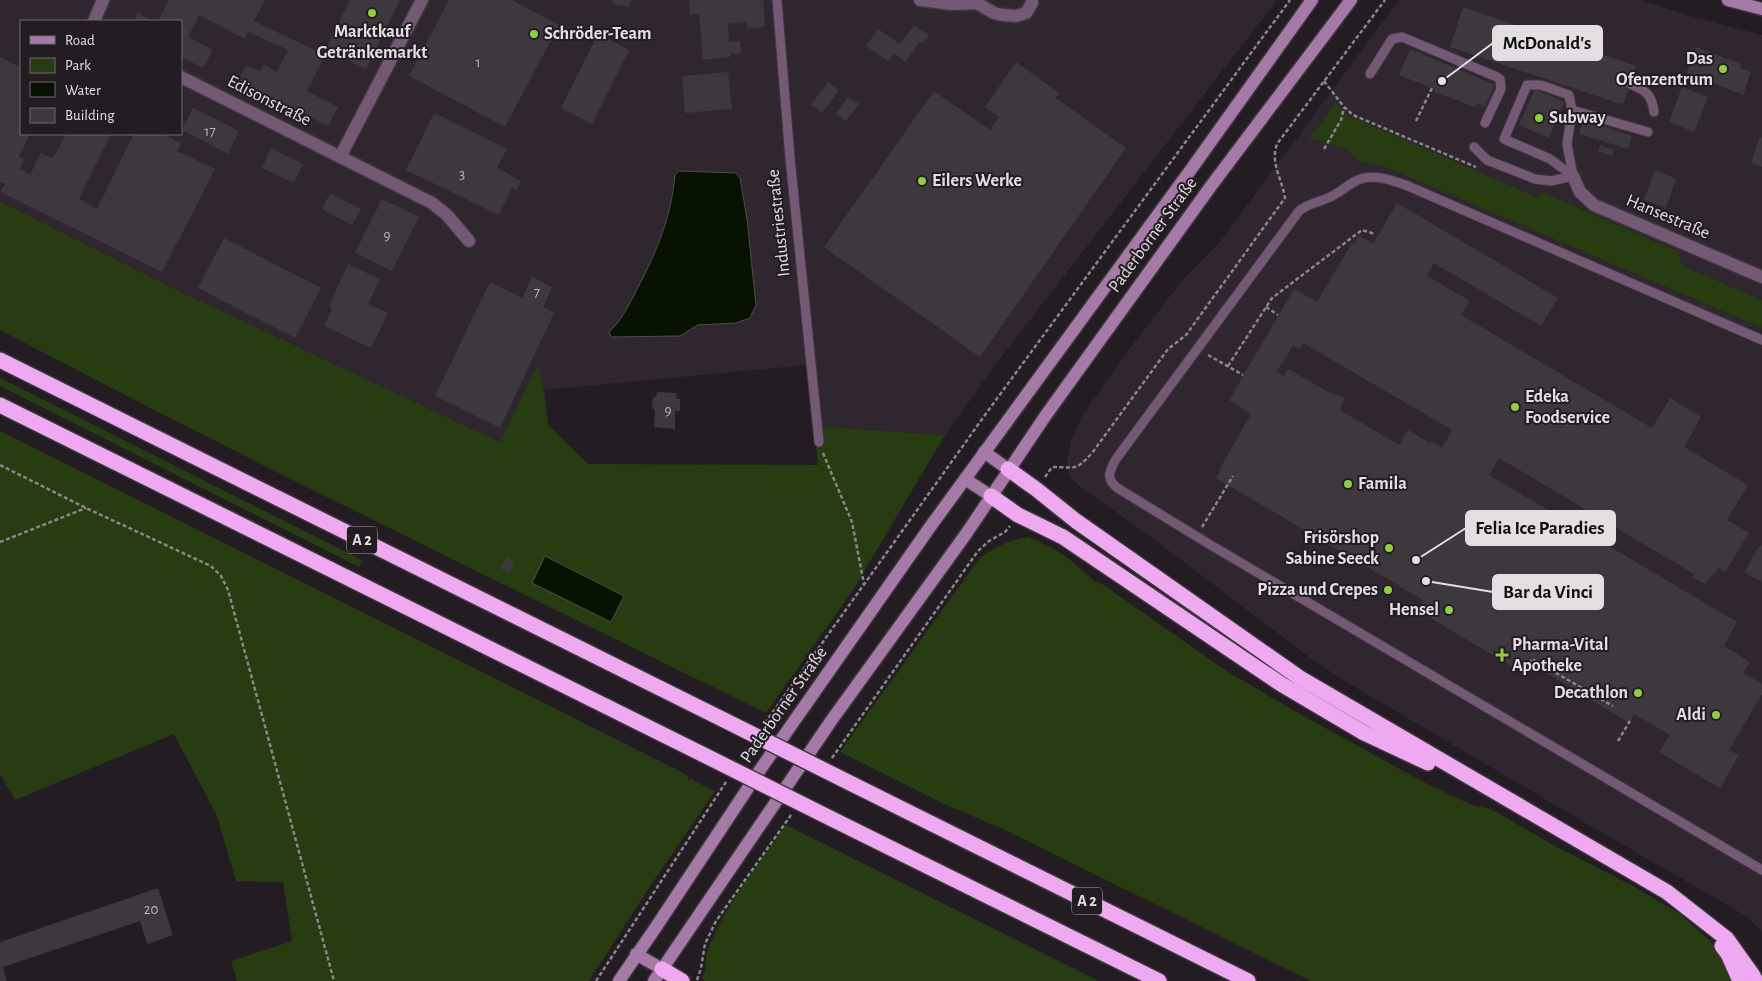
<svg xmlns="http://www.w3.org/2000/svg" width="1762" height="981" font-family="'Alegreya Sans',sans-serif">
	<style>
		.built { fill: #302630; fill-rule: evenodd }
		.green { fill: #283c11 }
		.water { fill: #071300; stroke: #495044 }
		.building { fill: #3d383d; fill-rule: evenodd }
		.lines { fill: none; stroke-linecap: round; stroke-linejoin: round }
		.service-casing { stroke: #3e383e; stroke-width: 11 }
		.minor-casing { stroke: #3e383e; stroke-width: 15 }
		.secondary-casing { stroke: #3e383e; stroke-width: 15 }
		.motorway-casing { stroke: #3e383e; stroke-width: 18 }
		.path { stroke: #8b868b; stroke-width: 2.5; stroke-dasharray: 4 2.5; stroke-linecap: butt }
		.service { stroke: #745975; stroke-width: 9 }
		.minor { stroke: #745975; stroke-width: 12 }
		.secondary { stroke: #a57aa7; stroke-width: 12 }
		.motorway { stroke: #eea9f1; stroke-width: 15 }
		.motorway-bridge-casing { stroke: #3e383e; stroke-width: 18; stroke-linecap: butt }
		.motorway-bridge { stroke: #eea9f1; stroke-width: 15 }
		.poi-dot { fill: #8fcd42; stroke: #231d23; stroke-width: 2 }
		.labels { text-anchor: middle; dominant-baseline: central; stroke-width: 4; stroke-linejoin: round; paint-order: stroke }
		.number-label { font-size: 15px; fill: #b9b4b9 }
		.shield { fill: #231d23; stroke: #a9a4a9; stroke-width: 1 }
		.shield-label { font-size: 16px; font-weight: bold; fill: #e2dee2 }
		.poi-label { font-size: 18px; font-weight: bold; fill: #e2dee2; stroke: #231d23; text-anchor: start }
		.street-label { font-size: 18px; fill: #e2dee2; stroke: #231d23 }
		.leader { fill: none; stroke: #e2dee2; stroke-width: 2 }
		.callout-dot { fill: #e2dee2; stroke: #231d23; stroke-width: 2 }
		.callout { fill: #e2dee2; stroke: #e2dee2; stroke-width: 2 }
		.callout-label { font-size: 19px; text-anchor: middle; font-weight: bold; fill: #111 }
	</style>
	<rect width="100%" height="100%" fill="#231d23"/>
	<g class="built">
		<path d="M0 0H1277L996 364 945 435 814 426 807 365 544 390 538 365 500 442 175 289 0 201ZM21 21H181V134H21Z"/>
		<polygon points="1399,0 1641,0 1697,18 1762,35 1762,300 1683,266 1677,251 1542,192 1539,198 1451,161 1347,115 1336,103 1309,140 1322,141 1342,147 1361,162 1383,166 1762,328 1762,932 1748,917 1601,832 1343,680 1309,657 1155,540 1078,485 1069,475 1067,462 1071,441 1082,416 1125,355 1181,282 1219,243"/>
	</g>
	<g class="green">
		<polygon points="1336,102 1347,115 1539,198 1542,192 1677,251 1683,266 1762,300 1762,328 1383,166 1361,162 1342,147 1316,140 1308,141"/>
		<path d="M0 201 175 289 500 442 538 364 544 390 548 425 588 464 818 465 814 426 945 435 853 590 766 713C509 587 253 463 0 330Z"/>
		<polygon points="0,378 362,560 359,567 0,386"/>
		<polygon points="0,431 687,775 689,781 691,779 715,791 651,885 589,981 237,981 231,961 292,941 283,882 236,881 217,816 174,734 15,800 0,774"/>
		<path d="M1028 537C1058 548 1073 561 1096 583L1099 582 1228 672 1293 710 1425 783 1472 805 1491 809 1555 846 1633 886 1680 914 1712 943 1729 971 1732 981H1311L1001 828 944 804 840 752 979 559C994 547 1009 540 1028 537Z"/>
		<path d="M786 825 1099 981H704L702 978C706 972 705 963 706 956 708 947 712 939 716 931 735 893 762 859 786 825Z"/>
	</g>
	<g class="water">
		<path d="M679 171 736 173 740 178 747 219 756 305 750 318 736 323 698 325 680 336 611 337 609 332C620 322 626 310 633 297 654 258 671 220 675 175Z"/>
		<polygon points="545,556 624,596 611,622 532,583"/>
	</g>
	<g class="building">
		<polygon points="169,0 265,0 254,21 325,55 307,91 338,107 328,126 297,110 295,114 236,84 246,65 260,71 264,64 277,72 288,50 248,32 245,39 199,15 188,37 213,50 203,68 181,57 181,21 158,21"/>
		<polygon points="350,0 400,0 366,69 326,49"/>
		<polygon points="449,0 512,0 559,25 505,127 409,76"/>
		<polygon points="613,0 631,0 629,7 612,4"/>
		<polygon points="689,0 763,0 765,27 748,29 746,22 728,24 729,42 740,41 742,53 730,54 730,57 703,60 699,14 690,15"/>
		<polygon points="1463,7 1636,66 1623,105 1450,47"/>
		<polygon points="138,13 153,21 134,21"/>
		<polygon points="914,25 929,35 923,43 920,41 906,62 894,53 888,61 866,46 878,29 900,44"/>
		<polygon points="598,34 629,50 592,124 561,108"/>
		<polygon points="1696,47 1741,64 1740,68 1751,72 1743,95 1687,73"/>
		<polygon points="1410,49 1495,85 1485,107 1478,103 1474,107 1447,96 1446,97 1434,91 1434,89 1399,75"/>
		<polygon points="0,57 21,68 21,134 30,134 19,156 24,160 20,169 30,175 41,153 53,158 66,134 111,134 79,199 97,209 134,134 164,134 182,144 177,151 215,169 162,272 0,192 5,184 0,182"/>
		<polygon points="1016,62 1059,93 1056,98 1126,148 980,357 824,247 934,91 990,130 999,117 985,107"/>
		<polygon points="728,72 732,109 685,113 682,76"/>
		<polygon points="828,82 839,90 822,113 811,105"/>
		<polygon points="1682,87 1708,97 1694,132 1669,122"/>
		<polygon points="1535,89 1564,102 1549,138 1519,125"/>
		<polygon points="848,97 859,104 846,121 836,114"/>
		<polygon points="193,108 239,131 228,154 182,130"/>
		<polygon points="434,113 507,149 497,168 521,181 517,190 512,188 499,215 406,170"/>
		<polygon points="1583,120 1632,136 1628,149 1579,134"/>
		<polygon points="1760,137 1762,138 1762,167 1751,163"/>
		<polygon points="1600,145 1614,150 1612,156 1598,151"/>
		<polygon points="271,148 303,164 294,183 262,168"/>
		<polygon points="1655,170 1676,179 1666,208 1644,200"/>
		<polygon points="330,193 361,209 352,225 322,209"/>
		<polygon points="382,199 419,217 392,271 355,253"/>
		<path d="M1397 203 1558 298 1541 326 1434 263 1427 276 1470 301 1461 315 1652 428 1670 398 1701 417 1684 447 1748 485 1727 520 1749 533 1725 572 1719 568 1705 584 1692 577 1694 574 1499 458 1489 475 1737 622 1724 646 1750 662 1743 673 1762 684V694L1729 750 1739 755 1720 788 1659 752 1670 735 1634 714 1629 723 1532 664 1526 675 1417 610 1423 600 1216 478 1221 469 1220 468 1251 414 1229 400 1294 289 1317 302 1352 243 1354 244 1359 235 1373 244ZM1303 343 1452 430 1442 448 1430 441 1429 443 1408 430 1399 445 1340 410 1344 397 1330 393 1288 369 1284 376 1277 372 1293 345 1300 349Z"/>
		<polygon points="224,238 321,288 295,338 198,288"/>
		<polygon points="348,264 380,279 368,304 388,313 371,348 324,326 332,308 329,306"/>
		<polygon points="532,277 552,287 543,307 554,313 500,428 435,396 490,282 522,298"/>
		<polygon points="657,392 677,393 676,398 680,399 680,411 675,411 675,429 654,427 655,409 652,409 653,397 656,397"/>
		<polygon points="1760,545 1762,546 1762,582 1744,572"/>
		<polygon points="506,557 515,561 510,573 501,569"/>
		<polygon points="158,888 173,935 147,944 140,921 3,967 7,981 0,981 0,942"/>
	</g>
	<g class="lines">
		<g class="service-casing">
			<g id="service">
				<polyline points="777,0 790,158 819,442"/>
				<polyline points="1370,74 1392,39 1402,37 1497,77 1500,79 1501,89 1485,123"/>
				<path d="M1630 84C1646 90 1652 95 1654 112"/>
				<polyline points="1572,110 1569,95 1541,85 1527,85 1504,139 1550,159 1573,176"/>
				<polyline points="1474,147 1487,160 1535,179 1551,181 1573,176"/>
				<polyline points="1573,176 1567,144 1572,110 1648,132"/>
				<path d="M1762 340 1408 186C1391 180 1371 172 1354 182 1345 187 1338 194 1328 198 1317 203 1309 203 1299 211L1116 459C1109 472 1105 479 1119 489L1209 544 1762 870"/>
			</g>
		</g>
		<g class="minor-casing">
			<g id="minor">
				<polyline points="920,0 953,4 977,3 994,13 1002,15 1016,16 1026,13 1032,3 1032,0"/>
				<polyline points="94,21 103,0"/>
				<polyline points="181,77 432,203 447,215 469,241"/>
				<polyline points="340,157 422,0"/>
				<polyline points="1573,176 1580,192 1594,205 1762,277"/>
			</g>
		</g>
		<g class="secondary-casing">
			<g id="secondary">
				<polyline points="1728,0 1762,9"/>
				<polyline points="984,452 1008,469"/>
				<polyline points="965,479 991,496"/>
				<polyline points="636,954 662,969"/>
				<polyline points="619,981 656,927 762,767 930,527 1192,168 1312,0"/>
				<polyline points="654,981 831,721 966,534 1046,415 1211,186 1351,0"/>
			</g>
		</g>
		<g class="motorway-casing">
			<g id="motorway">
				<polyline points="0,360 724,720"/>
				<polyline points="0,405 702,754"/>
				<polyline points="1008,469 1036,489 1076,521 1300,678 1667,892 1727,939 1752,974 1756,981"/>
				<polyline points="991,496 1018,515 1063,537 1281,684 1364,733 1428,763"/>
				<polyline points="852,784 1248,981"/>
				<polyline points="830,818 1159,981"/>
				<polyline points="1722,946 1728,954 1740,981"/>
				<polyline points="662,969 682,981"/>
			</g>
		</g>
		<g class="path">
			<polyline points="1324,81 1344,107 1353,115 1476,167"/>
			<polyline points="1416,121 1432,88"/>
			<polyline points="1324,149 1341,120 1344,108"/>
			<polyline points="1266,307 1278,315"/>
			<polyline points="1208,355 1243,375"/>
			<polyline points="1228,366 1272,298 1362,230 1375,234"/>
			<polyline points="823,453 852,522 864,584"/>
			<polyline points="0,465 86,508 211,566 221,576 228,590 334,981"/>
			<path d="M1045 477 1052 467C1075 467 1075 472 1092 453L1168 349 1186 335 1285 198C1282 179 1270 163 1277 144L1385 0"/>
			<polyline points="1202,527 1233,476"/>
			<polyline points="0,542 86,508"/>
			<polyline points="1523,664 1526,669"/>
			<polyline points="1526,669 1532,659 1613,706"/>
			<polyline points="765,723 990,408 1290,0"/>
			<polyline points="1618,741 1631,719"/>
			<polyline points="832,758 978,551 989,541 1005,532 1010,526"/>
			<polyline points="742,759 748,749"/>
			<polyline points="697,980 701,968 705,944 716,921 791,815"/>
			<polyline points="596,981 726,782"/>
		</g>
		<use href="#service" class="service"/>
		<use href="#minor" class="minor"/>
		<use href="#secondary" class="secondary"/>
		<use href="#motorway" class="motorway"/>
		<g class="motorway-bridge-casing">
			<g id="motorway-bridge">
				<polyline points="724,720 852,784"/>
				<polyline points="702,754 830,818"/>
			</g>
		</g>
		<use href="#motorway-bridge" class="motorway-bridge"/>
	</g>
	<g class="poi-dot">
		<circle cx="372" cy="13" r="5"/>
		<circle cx="534" cy="34" r="5"/>
		<circle cx="1723" cy="69" r="5"/>
		<circle cx="1539" cy="118" r="5"/>
		<circle cx="922" cy="181" r="5"/>
		<circle cx="1515" cy="407" r="5"/>
		<circle cx="1348" cy="484" r="5"/>
		<circle cx="1389" cy="548" r="5"/>
		<circle cx="1388" cy="590" r="5"/>
		<circle cx="1449" cy="610" r="5"/>
		<path d="M1499.5 647.5h5v5h5v5h-5v5h-5v-5h-5v-5h5z"/>
		<circle cx="1638" cy="693" r="5"/>
		<circle cx="1716" cy="715" r="5"/>
	</g>
	<g class="labels">
		<g class="number-label">
			<text x="478" y="62">1</text>
			<text x="210" y="131">17</text>
			<text x="462" y="174">3</text>
			<text x="387" y="235">9</text>
			<text x="537" y="292">7</text>
			<text x="668" y="410">9</text>
			<text x="151" y="909">20</text>
		</g>
		<g class="shield">
			<rect x="347" y="526.5" width="30" height="27" rx="4"/>
			<rect x="1072" y="887.5" width="30" height="27" rx="4"/>
		</g>
		<g class="shield-label">
			<text x="362" y="540">A 2</text>
			<text x="1087" y="901">A 2</text>
		</g>
		<g class="poi-label">
			<text x="372" y="32" text-anchor="middle">Marktkauf<tspan x="372" dy="21">Getränkemarkt</tspan></text>
			<text x="544" y="34">Schröder-Team</text>
			<text x="1713" y="59" text-anchor="end">Das<tspan x="1713" dy="21">Ofenzentrum</tspan></text>
			<text x="1549" y="118">Subway</text>
			<text x="932" y="181">Eilers Werke</text>
			<text x="1525" y="397">Edeka<tspan x="1525" dy="21">Foodservice</tspan></text>
			<text x="1358" y="484">Famila</text>
			<text x="1379" y="538" text-anchor="end">Frisörshop<tspan x="1379" dy="21">Sabine Seeck</tspan></text>
			<text x="1378" y="590" text-anchor="end">Pizza und Crepes</text>
			<text x="1439" y="610" text-anchor="end">Hensel</text>
			<text x="1512" y="645">Pharma-Vital<tspan x="1512" dy="21">Apotheke</tspan></text>
			<text x="1628" y="693" text-anchor="end">Decathlon</text>
			<text x="1706" y="715" text-anchor="end">Aldi</text>
		</g>
		<g class="street-label">
			<text transform="translate(269 101) rotate(27)">Edisonstraße</text>
			<text transform="translate(1668 217) rotate(23)">Hansestraße</text>
			<text transform="translate(779 223) rotate(-96)">Industriestraße</text>
			<text transform="translate(1153 235) rotate(-54)">Paderborner Straße</text>
			<text transform="translate(784 705) rotate(-55)">Paderborner Straße</text>
		</g>
	</g>
	<path class="leader" d="M1442 81L1493 43M1416 560L1466 528M1426 581L1493 592"/>
	<g class="callout-dot">
		<circle cx="1442" cy="81" r="5"/>
		<circle cx="1416" cy="560" r="5"/>
		<circle cx="1426" cy="581" r="5"/>
	</g>
	<g class="callout">
		<rect x="1493" y="26" width="109" height="34" rx="5"/>
		<rect x="1466" y="511" width="149" height="34" rx="5"/>
		<rect x="1493" y="575" width="110" height="34" rx="5"/>
	</g>
	<g class="callout-label">
		<text x="1547" y="49">McDonald's</text>
		<text x="1540" y="534">Felia Ice Paradies</text>
		<text x="1548" y="598">Bar da Vinci</text>
	</g>
	<rect x="20" y="20" width="162" height="115" fill="#231d23" stroke="#6f6a6f"/>
	<rect x="30" y="36" width="25" height="8" fill="#a57aa7" stroke="#6f6a6f"/>
	<text x="65" y="45" font-size="15" fill="#e2dee2">Road</text>
	<rect x="30" y="58" width="25" height="15" fill="#283c11" stroke="#6f6a6f"/>
	<text x="65" y="70" font-size="15" fill="#e2dee2">Park</text>
	<rect x="30" y="82" width="25" height="15" fill="#071300" stroke="#6f6a6f"/>
	<text x="65" y="95" font-size="15" fill="#e2dee2">Water</text>
	<rect x="30" y="108" width="25" height="15" fill="#3d383d" stroke="#6f6a6f"/>
	<text x="65" y="120" font-size="15" fill="#e2dee2">Building</text>
</svg>
